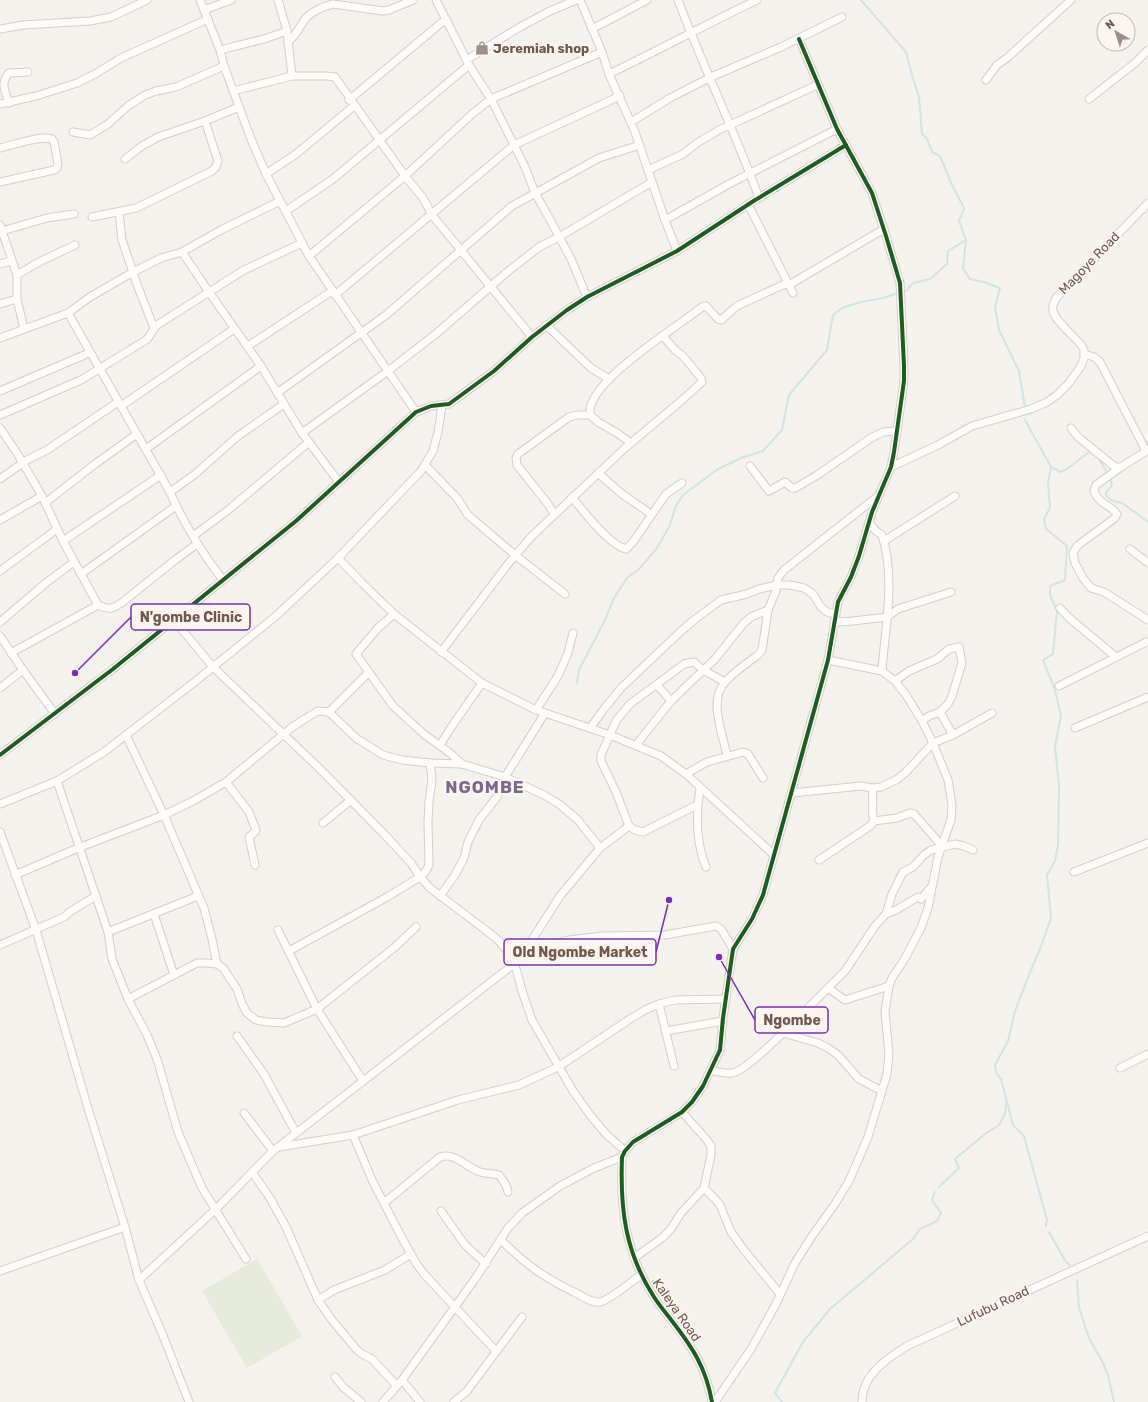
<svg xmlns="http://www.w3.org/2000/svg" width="1148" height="1402" font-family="Rubik,sans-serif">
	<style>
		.green { fill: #e6ecd9 }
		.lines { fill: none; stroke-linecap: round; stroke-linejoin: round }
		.stream { stroke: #d0e6e5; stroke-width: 2 }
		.minor-casing { stroke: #d6cfcb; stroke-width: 9 }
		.minor { stroke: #fefdfc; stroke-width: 7 }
		.cycleway-casing { stroke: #fdf6f0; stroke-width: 6 }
		.cycleway { stroke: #1b5e20; stroke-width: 4 }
		.labels { text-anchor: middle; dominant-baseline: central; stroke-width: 4; stroke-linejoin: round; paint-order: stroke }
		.poi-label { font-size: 13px; font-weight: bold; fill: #73584f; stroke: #fdf6f0; text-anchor: start }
		.street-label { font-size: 13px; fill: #73584f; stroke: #fdf6f0 }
		.district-label { font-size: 17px; font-weight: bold; letter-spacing: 1px; fill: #7d678e; stroke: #fdf6f0 }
		.leader { fill: none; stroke: #7b2cbf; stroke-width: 1.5 }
		.callout-dot { fill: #7b2cbf; stroke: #fdf6f0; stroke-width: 1.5 }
		.callout { fill: #fdf6f0; stroke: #7b2cbf; stroke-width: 1.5 }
		.callout-label { font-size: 14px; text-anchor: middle; font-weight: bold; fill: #73584f }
	</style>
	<rect width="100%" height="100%" fill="#f6f2ed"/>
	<polygon class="green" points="257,1259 302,1336 247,1368 202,1291"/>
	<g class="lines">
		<g class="stream">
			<polyline points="861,0 906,52 912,75 919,97 922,134 927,139 932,152 940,156 951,183 964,208 959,221 966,240 963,268 970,279 984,282 1000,288 995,307 999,330 1019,371 1025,407"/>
			<polyline points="1025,420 1051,467 1048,483 1050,508 1044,519 1046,529 1067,546 1065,580 1050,586 1050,595 1057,611 1053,654 1043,660 1054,687 1061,715 1055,747 1059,786 1058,845 1055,861 1047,875 1051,918 1040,949 1029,975 1015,1011 1008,1041 995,1065 996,1072 1001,1079 1013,1125 1024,1136 1047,1220 1046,1226"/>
			<polyline points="1097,456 1108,474"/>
			<polyline points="1051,467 1061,472 1067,469 1089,452 1092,452"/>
			<polyline points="1111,479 1112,485 1106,493 1106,496 1113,501 1122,503 1148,522"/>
			<polyline points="577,683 579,670 605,620 614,598 627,578 639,569 657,548 669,527 676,506 683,495 718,469 741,458 763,451 782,430 789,395 827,350 833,315 842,308 861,302 883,298 907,290 913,283 930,279 947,264 948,251 966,240"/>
			<polyline points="939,1187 959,1168 955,1159 985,1134 999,1125 1005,1114 1006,1103"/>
			<polyline points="1049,1232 1066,1262 1070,1265"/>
			<polyline points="1077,1280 1079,1308 1089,1338 1102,1361 1108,1375 1114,1402"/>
			<polyline points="782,1402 775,1393 803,1342 830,1309 913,1239 920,1229 937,1221 941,1213 932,1200 935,1192"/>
		</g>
		<g class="minor-casing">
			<g id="minor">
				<polyline points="200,0 220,50 224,66 251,139 266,174 309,256 416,412"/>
				<polyline points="278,0 287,31 292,76"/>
				<polyline points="436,0 469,65 491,99 525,167 535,193 548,216 571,259 587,297"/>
				<polyline points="580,0 602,52 609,74 635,132 665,220 677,251"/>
				<path d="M678 0C703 67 735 131 759 198"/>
				<polyline points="204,10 231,0"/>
				<polyline points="0,29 23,25 90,21 111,17 147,0"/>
				<polyline points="592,29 647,0"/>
				<path d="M288 42C297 34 299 28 305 19 311 12 324 6 333 4L383 11 389 10 413 0"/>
				<polyline points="220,50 264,39 287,31"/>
				<polyline points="466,60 520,27 548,12 576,0"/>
				<path d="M609 74C659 50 707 24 757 0"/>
				<polyline points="986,80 997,65 1007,58 1071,0"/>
				<polyline points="233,91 292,76 326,76 335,77 405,176 423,198 432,215 532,337"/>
				<polyline points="1089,99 1135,63 1148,50"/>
				<polyline points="349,100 446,19"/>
				<path d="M9 103C5 91 0 83 9 73L28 72"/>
				<polyline points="0,104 36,96 77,83 95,74 121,58 208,19"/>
				<polyline points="631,122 670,98 711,77 781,47 842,17"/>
				<polyline points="73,132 90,135 108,124 128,106 145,95 156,91 176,87 224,66"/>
				<path d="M0 148C13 145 40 135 52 139L54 142 58 164 57 168 54 170 0 182"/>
				<polyline points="125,159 142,146 158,137 205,121 239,107"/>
				<polyline points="648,170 683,154 697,143 719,130 817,85"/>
				<polyline points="266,174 296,154 354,106"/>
				<polyline points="748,204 793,293"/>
				<polyline points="286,211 333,179 469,65"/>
				<polyline points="119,212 122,240 138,287 154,328"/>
				<polyline points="92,217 136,208 212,171 216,167 218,161 205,121"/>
				<polyline points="665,220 729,184 837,129"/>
				<polyline points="0,225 17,275 17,299 24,329"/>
				<polyline points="2,231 47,218 74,214"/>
				<polyline points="182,252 209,292 261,366 302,433 339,482"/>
				<polyline points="309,256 405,176 472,114 491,99 602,52"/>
				<polyline points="0,264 11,261"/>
				<polyline points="17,275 39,262 75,245"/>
				<polyline points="789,285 884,229"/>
				<polyline points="335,295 514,145 620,96"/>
				<polyline points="0,304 17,299"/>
				<path d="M68 313 170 492C184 524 202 553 223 580"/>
				<polyline points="546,325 591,368 609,379"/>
				<polyline points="0,338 68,313 90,297 133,272 161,258 182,252 221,230 280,201"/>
				<polyline points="248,346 332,291"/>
				<polyline points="1084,354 1094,357 1100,362 1146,451"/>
				<polyline points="0,391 89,353"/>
				<polyline points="277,393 386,315 512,206 599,158 640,145"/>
				<polyline points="121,406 234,329"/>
				<path d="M0 415 81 380 146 340C152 335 152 329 157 325L244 270 302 243"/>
				<polyline points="0,428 17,453 42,496"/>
				<polyline points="1071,428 1078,437 1115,467 1121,467 1148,450"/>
				<polyline points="302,433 388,371 437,333 506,273 539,247 559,237 652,182"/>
				<path d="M631 443 617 433 598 422 590 415C584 383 679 326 702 307L706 306 718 319 721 320 737 306 787 283"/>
				<polyline points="146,449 261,366"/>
				<polyline points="425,465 457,498 468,515 515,555 565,594"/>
				<polyline points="750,466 769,491 785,482 792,488 795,488 816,476 871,438 883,432 897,431"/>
				<path d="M891 467 938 445 972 426 1031 409 1047 402 1057 395 1069 383 1081 366 1084 358V350L1082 346C1075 337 1055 321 1053 311 1052 307 1054 302 1056 298L1148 203"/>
				<path d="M1121 467 1096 485 1094 491C1099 505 1110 504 1117 514L1115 518 1085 540 1077 546 1073 553 1075 563 1083 578 1091 588 1104 592 1148 620"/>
				<polyline points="598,473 622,494 651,514"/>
				<polyline points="0,479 27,460 47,450 118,402"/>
				<polyline points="170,492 194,475 238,436 284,404"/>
				<path d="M572 497C583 511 609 545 626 549L633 542 666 494 682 483"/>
				<polyline points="45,503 95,464 137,434"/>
				<polyline points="554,514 548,504 517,465 516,458 518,454 569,417 577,415 590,415"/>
				<path d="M0 520 42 496 63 541 98 605C111 611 114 608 124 601L175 560 197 544"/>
				<path d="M869 523 876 531 882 535C896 579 885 626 882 671"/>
				<polyline points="193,536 227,511 309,442"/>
				<polyline points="63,541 161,475"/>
				<polyline points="884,541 955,496"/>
				<polyline points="1130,549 1148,563"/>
				<polyline points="338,558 362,583 394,614 482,683 536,710 610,735 661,756 686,774 774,855"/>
				<polyline points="0,571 57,529"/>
				<polyline points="81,574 176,506"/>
				<polyline points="1060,608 1068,617 1116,657"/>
				<polyline points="394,614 378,628 356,654 393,706 425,735 450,753 462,764 505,777 544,795 559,804 578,820 600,848 560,896 523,954 513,958"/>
				<polyline points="174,620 213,667 320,769 384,834 411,863 420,877 430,888 483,928 498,940 513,958 523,994 532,1020 573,1091 590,1115 606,1134 625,1151"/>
				<polyline points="0,622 47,582 74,562"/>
				<polyline points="834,622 853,621 887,617 898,609 951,592"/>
				<polyline points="0,636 23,670 55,714"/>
				<polyline points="441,652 508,564 531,537 625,448 681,401 702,382 701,378 683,356 675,350 663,336"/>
				<polyline points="11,653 98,605"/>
				<polyline points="895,681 909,671 937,659 949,649 959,647 962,663 952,696 948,704 940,712 929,716 922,721"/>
				<polyline points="657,685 671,701"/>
				<polyline points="1059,686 1148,641"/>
				<polyline points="0,688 23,670"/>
				<polyline points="536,710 558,676 568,653 573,633"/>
				<polyline points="329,712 368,673"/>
				<polyline points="940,712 953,735"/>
				<polyline points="590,728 604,709 621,688 679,633 694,620 721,600 747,594 759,589 777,585 790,585 804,588 813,594 821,607 827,612 835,614"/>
				<polyline points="1075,728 1148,697"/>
				<polyline points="126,735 164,815 204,908 212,939 217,964"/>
				<polyline points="440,745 452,726 482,683"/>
				<polyline points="636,745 671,701 715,659 743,624 751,617 768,610"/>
				<polyline points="0,755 113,669 296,521 416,412 431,406 449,404 494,371 532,337 567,310 587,297 677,251 752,202 846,145"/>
				<path d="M727 756C723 734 708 701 725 682 734 672 747 663 758 655L762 650 768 610 776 591 778 578 784 570 878 496"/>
				<polyline points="686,774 707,762 743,752 748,754 763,778"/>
				<polyline points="57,781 108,932 112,959 128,999 147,1035 157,1059 178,1132 202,1188 246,1259"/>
				<polyline points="226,782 249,812 256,830 255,832 249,837 255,865"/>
				<path d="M700 788C696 814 696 843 706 867"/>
				<polyline points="792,793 861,786 872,788 881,787 896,780 905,773 933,743 953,735 992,713"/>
				<polyline points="0,804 57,781 104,752 192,684 276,616 338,558 421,471 433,451 438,432 442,406"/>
				<polyline points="874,821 897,818 910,813 914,814 942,846"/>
				<polyline points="323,823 351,800"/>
				<polyline points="629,826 616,792 601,761 601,755 616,721 630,704 684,664 694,662 703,670 725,682"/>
				<polyline points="0,832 36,930 87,1105 125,1227 139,1280 162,1333 189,1402"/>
				<polyline points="600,848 629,826 635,830 643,832 697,805"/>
				<path d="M819 860 870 826 874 821C871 811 874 800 872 788"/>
				<polyline points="1074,872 1148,843"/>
				<polyline points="15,875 78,848 164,815 193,801 226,782 291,728 303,720 318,711 329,712 356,738 383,755 402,760 430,763 462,764"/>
				<polyline points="440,896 455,875 464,858 468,842 479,820 497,797 505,777 545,713"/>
				<polyline points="886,914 896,910 918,897 921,899 932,886"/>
				<polyline points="278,930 317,1009 363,1081"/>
				<polyline points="108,932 198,896"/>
				<polyline points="0,945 64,917 71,911 96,896"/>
				<polyline points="289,951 387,897 420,877 426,871 429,865 428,823 429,802 432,779 430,763"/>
				<polyline points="523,954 550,945 569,940 603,936 665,935 716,926 721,929 733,949"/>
				<polyline points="174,975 197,963 206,963 217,964 223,968 237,989 242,1004 247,1013 256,1020 267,1022 284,1023 317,1009 395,947 416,927"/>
				<polyline points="828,988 845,1000 889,986"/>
				<polyline points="128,999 174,975 154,914"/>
				<polyline points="659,1004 674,1066"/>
				<polyline points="666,1031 723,1021"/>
				<polyline points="783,1033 845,971 875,926 886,914 892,894 903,872 913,867 924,855 931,850 955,844 964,846 973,850"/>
				<polyline points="237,1036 264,1074 296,1133"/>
				<polyline points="1120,1068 1148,1054"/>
				<path d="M710 1071C717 1071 725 1074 732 1073 745 1071 773 1042 783 1033L818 1043 828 1048 838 1055 859 1079 882 1091"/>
				<polyline points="244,1113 273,1151"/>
				<polyline points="353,1135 373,1182 403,1240 416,1263 424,1274 496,1351"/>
				<polyline points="279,1147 353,1135 458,1100 519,1085 558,1067 630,1019 645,1010 659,1004 675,1000 726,999"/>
				<polyline points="252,1172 270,1198 286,1227 318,1300 332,1320 357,1350 362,1354 372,1359 397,1386"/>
				<polyline points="704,1188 714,1198 720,1205 731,1232 744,1250 780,1294"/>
				<path d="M384 1203 440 1157C455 1152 466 1167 480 1172 486 1174 492 1173 499 1175L506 1185 508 1192"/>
				<polyline points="441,1211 465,1245 486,1264"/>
				<path d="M501 1240C526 1265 546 1279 578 1294 585 1298 592 1303 600 1302 610 1300 632 1281 641 1275"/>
				<polyline points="634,1258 662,1238 671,1229 681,1213 704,1188 711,1155 711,1146 707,1140 682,1112"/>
				<polyline points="0,1271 125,1227"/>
				<polyline points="139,1280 216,1209 273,1151 514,964"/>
				<polyline points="318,1300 334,1290 385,1270 411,1254"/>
				<polyline points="335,1377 343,1387 361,1402"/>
				<polyline points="402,1380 420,1402"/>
				<polyline points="383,1402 402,1380 475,1279 508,1228 522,1213 560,1186 594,1168 622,1157"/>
				<polyline points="454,1402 467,1391 522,1317"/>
				<path d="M712 1402C706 1368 693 1348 672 1321 666 1313 659 1305 654 1297 625 1252 620 1209 622 1157L625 1151 633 1142 682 1112 692 1102 703 1086 720 1050 723 1018 733 949 752 919 763 895 828 660 838 602 851 577 859 556 872 512 891 467 894 452 904 381V366L900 283 886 236 872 193 837 129 799 39"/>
				<polyline points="715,1402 751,1349 776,1304 795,1263 812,1236 835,1204 849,1181 868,1137 887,1074 889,1054 885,1012 889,986 892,978 904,960 921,928 928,908 938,857 951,820 952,805 948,780 933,743 922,721 906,695 895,681 882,671 828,660"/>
				<path d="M862 1402C862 1375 886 1359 907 1346L1148 1236"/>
			</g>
		</g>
		<use href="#minor" class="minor"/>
		<g class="cycleway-casing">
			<g id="cycleway">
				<polyline points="0,755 113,669 296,521 416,412 431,406 449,404 494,371 532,337 567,310 587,297 677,251 752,202 846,145"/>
				<path d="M712 1402C706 1368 693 1348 672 1321 666 1313 659 1305 654 1297 625 1252 620 1209 622 1157L625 1151 633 1142 682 1112 692 1102 703 1086 720 1050 723 1018 733 949 752 919 763 895 828 660 838 602 851 577 859 556 872 512 891 467 894 452 904 381V366L900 283 886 236 872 193 837 129 799 39"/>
			</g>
		</g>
		<use href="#cycleway" class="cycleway"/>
	</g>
	<defs>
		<g id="shop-bare" transform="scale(1.08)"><path d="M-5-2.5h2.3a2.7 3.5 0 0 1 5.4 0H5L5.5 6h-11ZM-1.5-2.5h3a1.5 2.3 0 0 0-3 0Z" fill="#a18e86" stroke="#fdf6f0" stroke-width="2.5" paint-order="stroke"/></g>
	</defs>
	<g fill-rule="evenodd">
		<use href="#shop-bare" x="482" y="48"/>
	</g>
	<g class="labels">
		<g class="poi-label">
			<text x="493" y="48">Jeremiah shop</text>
		</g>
		<g class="street-label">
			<text transform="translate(1089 263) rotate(-46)">Magoye Road</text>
			<text transform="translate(993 1306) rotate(-25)">Lufubu Road</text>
			<text transform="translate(677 1310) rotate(55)">Kaleya Road</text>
		</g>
		<g class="district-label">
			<text x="485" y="787">NGOMBE</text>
		</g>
	</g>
	<path class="leader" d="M75 673L131 617M669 900L656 952M719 957L755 1020"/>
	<g class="callout-dot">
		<circle cx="75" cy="673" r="4"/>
		<circle cx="669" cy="900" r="4"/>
		<circle cx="719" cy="957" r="4"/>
	</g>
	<g class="callout">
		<rect x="131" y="604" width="119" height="26" rx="4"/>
		<rect x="504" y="939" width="152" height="26" rx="4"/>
		<rect x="755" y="1007" width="73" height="26" rx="4"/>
	</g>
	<g class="callout-label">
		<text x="191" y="622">N'gombe Clinic</text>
		<text x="580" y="957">Old Ngombe Market</text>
		<text x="792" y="1025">Ngombe</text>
	</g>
	<g transform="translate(1116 32) rotate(321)"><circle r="19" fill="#fdf6f0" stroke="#c6b7b0"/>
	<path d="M0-3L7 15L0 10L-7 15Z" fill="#a18e86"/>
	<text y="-6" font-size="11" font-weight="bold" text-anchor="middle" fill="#73584f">N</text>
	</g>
</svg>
